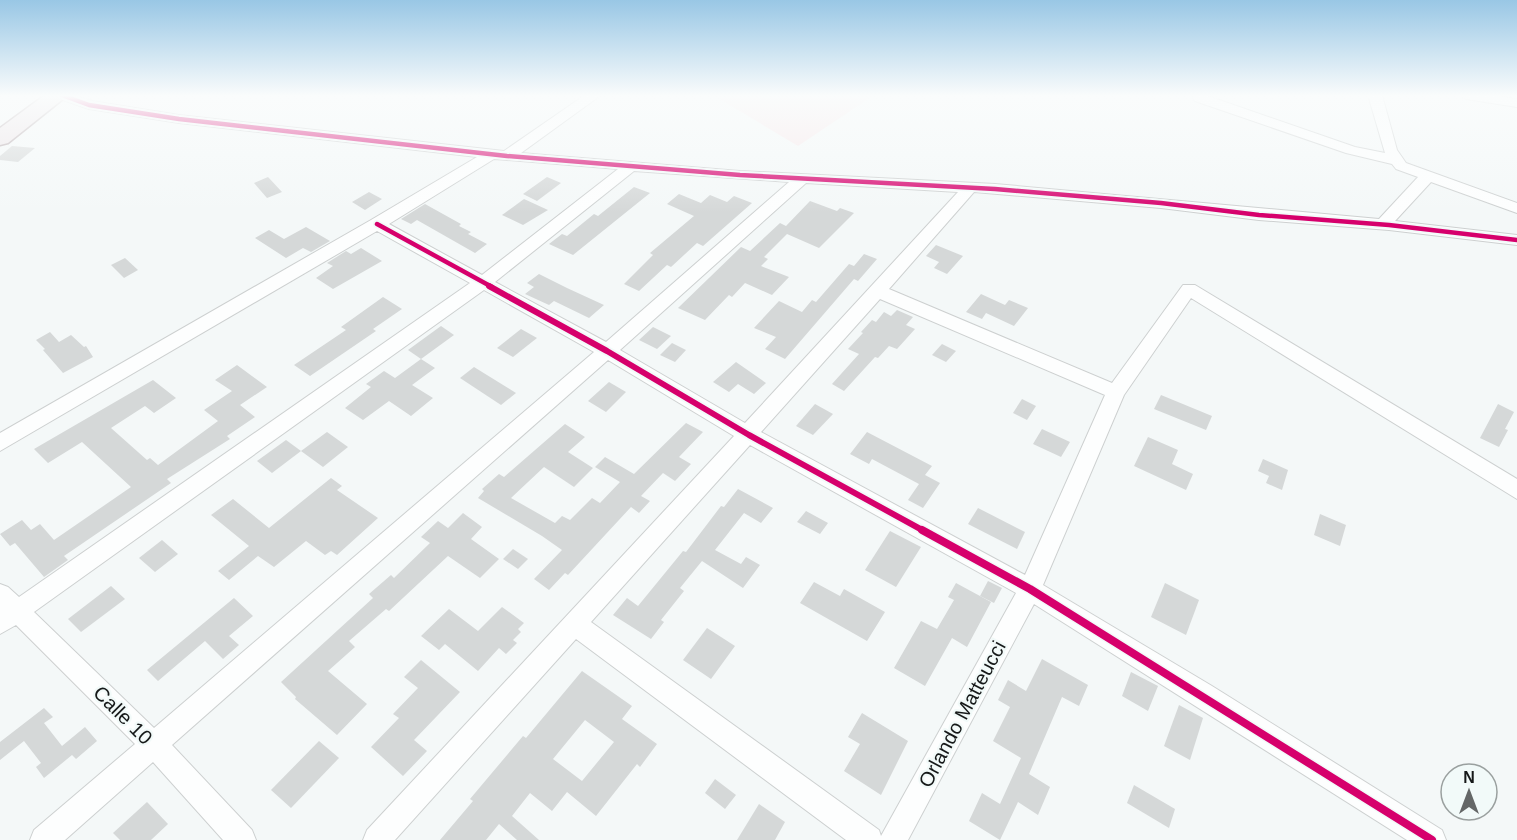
<svg xmlns="http://www.w3.org/2000/svg" width="1517" height="840" font-family="Arial,sans-serif">
	<style>
		.green { fill: #f7e8ea }
		.building { fill: #d5d8d8; fill-rule: evenodd }
		.lines { fill: none; stroke-linecap: round; stroke-linejoin: round }
		.street-casing { stroke: #cdd0d0; stroke-width: 2 }
		.primary-casing { stroke: #b0a2a6; stroke-width: 3 }
		.street { fill: #fdfefe; fill-rule: evenodd }
		.primary { fill: #ece4e7; fill-rule: evenodd }
		.cycleway-far2-casing { stroke: #f2faf9; stroke-width: 8 }
		.cycleway-far1-casing { stroke: #f2faf9; stroke-width: 10 }
		.cycleway-casing { stroke: #f2faf9; stroke-width: 11 }
		.cycleway-far2 { stroke: #d6006c; stroke-width: 4.5 }
		.cycleway-far1 { stroke: #d6006c; stroke-width: 6 }
		.cycleway { stroke: #d6006c; stroke-width: 8 }
		.labels { text-anchor: middle; dominant-baseline: central; stroke-width: 4.5; stroke-linejoin: round; paint-order: stroke }
		.near-street-label { font-size: 20px; fill: #161919; stroke: #f2faf9 }
	</style>
	<rect width="100%" height="100%" fill="#f4f8f8"/>
	<polygon class="green" points="713,95 874,95 798,146"/>
	<g class="building">
		<polygon points="12,146 35,148 18,162 0,160 0,156"/>
		<polygon points="268,177 282,192 267,198 254,183"/>
		<polygon points="547,177 561,183 537,201 523,194"/>
		<polygon points="634,187 650,193 573,255 549,244 562,234 567,236 594,214 598,216"/>
		<polygon points="369,192 382,199 365,210 352,202"/>
		<polygon points="679,194 701,203 710,195 727,202 734,196 752,203 703,246 697,243 671,267 667,265 639,291 624,284 653,255 650,253 694,216 667,204"/>
		<polygon points="524,199 548,210 523,225 502,215"/>
		<polygon points="810,201 837,211 840,208 854,213 819,248 787,234 764,257 768,259 761,266 789,277 772,295 745,283 732,297 729,295 705,320 678,308 741,247 750,251 780,223 786,226"/>
		<polygon points="425,204 461,224 459,226 471,232 468,234 487,244 475,253 417,220 411,224 401,219"/>
		<polygon points="306,227 330,241 311,252 303,248 286,258 255,238 269,230 284,239"/>
		<polygon points="936,245 963,256 947,274 934,268 939,262 926,256"/>
		<polygon points="361,248 382,261 333,289 316,278 333,266 327,263 346,251 351,254"/>
		<polygon points="864,254 877,259 858,281 854,279 785,359 765,349 776,337 754,328 779,301 802,312 812,300 816,302 849,264 854,266"/>
		<polygon points="125,258 138,270 124,278 111,265"/>
		<polygon points="539,274 567,288 604,305 589,318 554,301 549,305 525,294 534,287 527,283"/>
		<polygon points="981,294 1005,305 1009,300 1028,308 1014,326 986,313 982,319 966,312"/>
		<polygon points="383,297 402,309 373,329 376,331 310,376 294,365 346,330 341,327"/>
		<polygon points="897,310 913,317 906,325 915,329 897,349 889,346 878,358 875,357 844,391 832,384 859,354 848,349 863,333 861,332 872,320 876,322 884,312 891,316"/>
		<polygon points="441,326 454,335 421,359 408,350"/>
		<polygon points="653,327 671,336 657,349 639,340"/>
		<polygon points="521,329 537,338 513,357 497,348"/>
		<polygon points="50,332 59,342 71,335 84,347 86,346 93,357 63,373 43,350 45,349 36,340"/>
		<polygon points="672,343 686,350 675,362 660,355"/>
		<polygon points="942,344 956,351 946,362 932,355"/>
		<polygon points="421,359 435,368 412,385 433,398 411,416 389,401 363,420 345,408 371,387 366,384 384,371 395,378"/>
		<polygon points="736,362 766,383 754,394 738,384 729,392 713,382"/>
		<polygon points="237,365 267,387 240,405 255,417 227,436 230,439 167,479 171,483 64,556 68,560 44,577 15,543 10,546 0,534 22,520 31,530 40,524 54,540 131,487 82,442 48,463 34,449 153,380 176,398 154,413 145,406 111,428 147,460 150,458 158,465 218,421 204,410 232,391 215,380"/>
		<polygon points="474,367 516,393 501,405 460,378"/>
		<polygon points="609,382 626,392 606,412 588,401"/>
		<polygon points="1161,395 1212,416 1206,430 1154,409"/>
		<polygon points="1022,399 1036,406 1027,420 1013,413"/>
		<polygon points="815,404 833,414 813,435 796,426"/>
		<polygon points="1498,404 1514,412 1505,429 1508,430 1499,447 1480,438"/>
		<polygon points="686,423 703,432 679,457 691,464 675,481 663,473 641,496 650,501 639,513 631,507 568,575 565,573 549,590 534,579 562,550 542,536 478,498 484,491 482,489 499,474 504,477 565,424 585,437 568,452 593,468 574,487 544,467 511,498 555,523 562,516 570,520 592,498 600,503 620,482 595,467 605,457 634,474"/>
		<polygon points="1042,429 1070,442 1061,457 1033,444"/>
		<polygon points="327,432 348,447 323,467 301,451"/>
		<polygon points="867,432 932,466 925,475 940,483 923,508 908,500 919,484 872,459 869,464 850,454"/>
		<polygon points="1148,437 1178,450 1172,464 1193,474 1186,490 1134,466"/>
		<polygon points="286,440 301,451 272,473 257,461"/>
		<polygon points="1263,459 1288,470 1282,490 1266,483 1269,476 1258,471"/>
		<polygon points="331,478 342,486 337,490 378,518 337,555 331,551 325,555 306,541 274,567 258,556 229,580 218,571 249,546 211,515 233,499 269,528"/>
		<polygon points="738,489 773,508 761,523 744,513 715,550 741,564 746,557 760,565 743,588 702,561 680,588 684,591 661,620 664,622 651,639 613,615 627,598 638,606 683,551 686,552 721,506 724,507"/>
		<polygon points="978,508 1025,532 1017,549 968,524"/>
		<polygon points="806,511 828,523 820,534 797,522"/>
		<polygon points="463,513 482,527 471,539 499,559 480,578 448,556 389,611 386,609 349,641 355,647 328,671 367,704 337,735 295,699 296,697 281,682 373,598 369,594 391,575 394,578 430,543 421,537 438,521 448,528"/>
		<polygon points="1320,514 1346,525 1340,546 1314,535"/>
		<polygon points="890,531 921,547 896,587 865,570"/>
		<polygon points="162,540 178,554 155,572 139,558"/>
		<polygon points="513,549 528,559 518,569 503,559"/>
		<polygon points="988,581 1002,588 994,603 980,596"/>
		<polygon points="814,582 840,596 844,589 885,612 867,641 800,603"/>
		<polygon points="956,583 991,602 967,647 952,638 925,686 894,668 921,621 937,629 954,600 948,597"/>
		<polygon points="1165,583 1199,600 1186,635 1151,617"/>
		<polygon points="111,586 125,599 81,632 68,619"/>
		<polygon points="234,598 253,616 229,636 239,645 223,659 205,641 158,681 147,670"/>
		<polygon points="502,607 524,623 518,629 521,632 513,640 517,643 506,654 499,648 478,671 445,644 439,650 421,636 449,609 478,631"/>
		<polygon points="707,628 735,646 711,679 683,660"/>
		<polygon points="1042,659 1088,685 1079,706 1062,697 1029,774 1050,787 1038,815 1018,802 1000,840 969,821 982,793 1000,804 1021,758 993,741 1010,707 998,700 1008,680 1026,691"/>
		<polygon points="421,660 460,692 414,740 427,751 403,776 371,747 399,718 393,714 418,688 404,677"/>
		<path d="M582 671 632 706 622 719 657 744 640 767 637 764 596 816 567 792 552 811 530 793 512 816 539 840H517L499 824 486 840H440L473 801 470 799 523 736 526 738ZM585 720 614 742 582 781 553 759Z"/>
		<polygon points="1131,672 1158,686 1148,711 1122,696"/>
		<polygon points="1179,705 1203,718 1190,760 1164,746"/>
		<polygon points="44,708 53,717 44,723 62,746 85,727 97,741 76,759 72,755 44,778 36,767 41,763 24,741 0,760 0,742"/>
		<polygon points="862,713 908,741 881,795 844,771 860,744 848,737"/>
		<polygon points="319,741 339,758 291,808 271,790"/>
		<polygon points="715,779 736,795 725,809 705,793"/>
		<polygon points="1134,785 1175,809 1169,828 1127,803"/>
		<polygon points="147,802 168,824 151,840 120,840 113,833"/>
		<polygon points="759,804 785,822 775,840 737,840"/>
	</g>
	<g class="lines">
		<g class="street-casing">
			<g id="street">
				<path d="M55 95H74L92 101 179 115 504 151 585 95H601L521 153 740 171 995 184 1379 219 1418 177 1396 169 1392 164 1346 153 1195 101 1193 98 1195 95H1205L1355 147 1385 153 1368 95H1382L1397 150 1406 163 1517 203V213L1431 182 1395 221 1517 235V245L1389 230 1259 220 1161 208 974 192 889 289 1112 383 1183 285H1195L1517 479V499L1191 298 1124 395 1043 585 1212 686 1442 830 1446 840H1407L1034 604 908 840H846L576 639 395 840H363L367 830 734 436 608 360 172 745 252 830 256 840H223L153 762 65 840H30L34 830 135 744 16 625 0 634V584L8 587 19 597 470 283 377 231 0 451V433L371 220 477 157 179 123 89 109 57 98ZM494 159 507 160 618 169 482 275 389 224ZM634 171 789 182 606 342 495 282ZM806 183 958 192 745 423 620 350ZM484 290 594 352 154 728 34 612ZM880 299 1105 395 1025 575 761 432ZM750 445 1016 593 881 836 879 830 591 622Z"/>
				<polygon points="1459,95 1491,95 1517,99 1517,107 1466,99"/>
			</g>
		</g>
		<g class="primary-casing">
			<polygon id="primary" points="45,95 68,95 8,143 0,145 0,128"/>
		</g>
		<use href="#street" class="street"/>
		<use href="#primary" class="primary"/>
		<g class="cycleway-far2-casing">
			<g id="cycleway-far2">
				<polyline points="62,95 89,105 179,119 507,156 740,175 995,189 1161,203 1259,215 1389,225 1517,240"/>
				<polyline points="377,224 492,287"/>
			</g>
		</g>
		<g class="cycleway-far1-casing">
			<polyline id="cycleway-far1" points="489,286 607,351 749,435 924,531"/>
		</g>
		<g class="cycleway-casing">
			<polyline id="cycleway" points="922,530 1030,589 1432,840"/>
		</g>
		<use href="#cycleway-far2" class="cycleway-far2"/>
		<use href="#cycleway-far1" class="cycleway-far1"/>
		<use href="#cycleway" class="cycleway"/>
	</g>
	<linearGradient id="sky" x2="0" y2="1"><stop stop-color="#99c7e5"/><stop offset="0.45" stop-color="#fafcfc"/><stop offset="1" stop-color="#fafcfc" stop-opacity="0"/></linearGradient>
	<rect width="1517" height="213" fill="url(#sky)"/>
	<g class="labels">
		<g class="near-street-label">
			<text transform="translate(962 714) rotate(-62)">Orlando Matteucci</text>
			<text transform="translate(123 715) rotate(45)">Calle 10</text>
		</g>
	</g>
	<g transform="translate(1469 792)"><circle r="28" fill="#f2faf9" stroke="#9aa09f" stroke-width="1.5"/>
	<path d="M0-4.5L10 22L0 15L-10 22Z" fill="#646767"/>
	<text y="-9" font-size="16" font-weight="bold" text-anchor="middle" fill="#161919">N</text>
	</g>
</svg>
